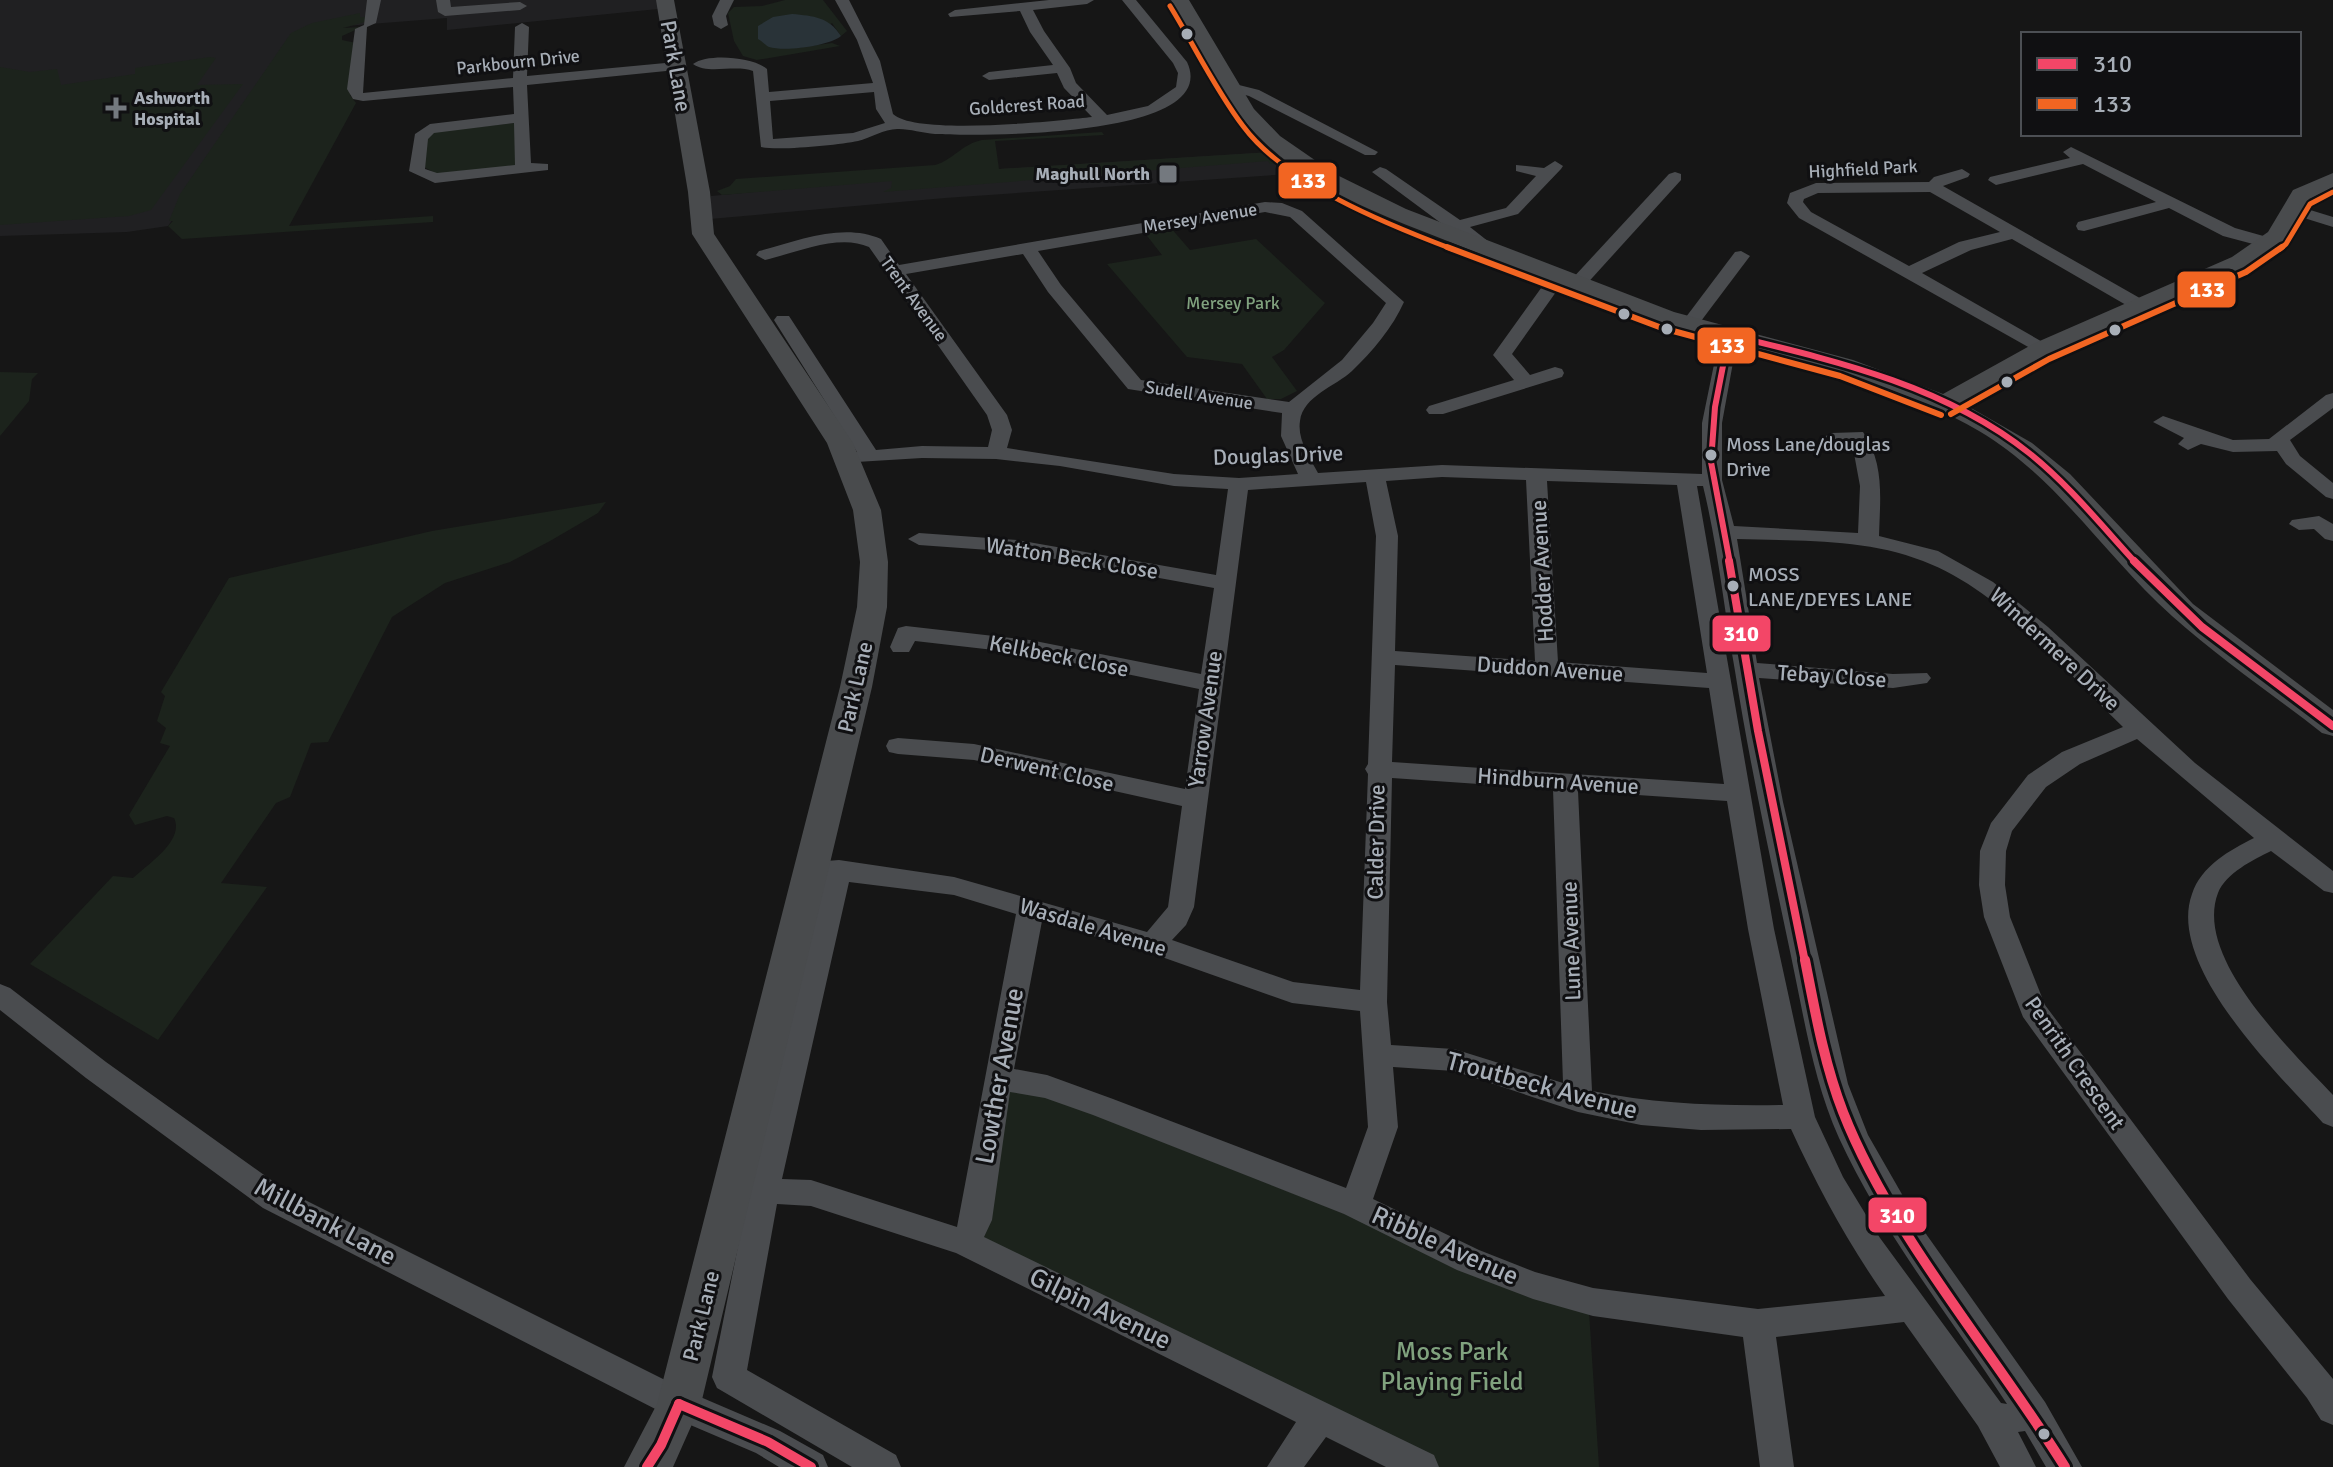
<svg xmlns="http://www.w3.org/2000/svg" width="2333" height="1467" font-family="Signika,sans-serif">
	<style>
		.built { fill: #202022 }
		.green { fill: #1c231c }
		.water { fill: #293338 }
		.lines { fill: none; stroke-linecap: round; stroke-linejoin: round }
		.street { fill: #4a4c4f; fill-rule: evenodd }
		.secondary { fill: #494b4d; fill-rule: evenodd }
		.bus-1-far2-casing { stroke: #101012; stroke-width: 11 }
		.bus-1-far1-casing { stroke: #101012; stroke-width: 14 }
		.bus-1-casing { stroke: #101012; stroke-width: 16 }
		.bus-2-far1-casing { stroke: #101012; stroke-width: 9 }
		.bus-2-casing { stroke: #101012; stroke-width: 11 }
		.bus-1-far2 { stroke: #f34667; stroke-width: 6 }
		.bus-1-far1 { stroke: #f34667; stroke-width: 8 }
		.bus-1 { stroke: #f34667; stroke-width: 10 }
		.bus-2-far1 { stroke: #f26522; stroke-width: 5 }
		.bus-2 { stroke: #f26522; stroke-width: 6 }
		.bus-dot { fill: #a7aeb7; stroke: #101012; stroke-width: 3 }
		.poi-dot { fill: #74797f; stroke: #101012; stroke-width: 3 }
		.labels { text-anchor: middle; dominant-baseline: central; stroke-width: 6; stroke-linejoin: round; paint-order: stroke }
		.far-street-label { font-size: 18px; fill: #a7aeb7; stroke: #101012 }
		.far-poi-label { font-size: 18px; font-weight: bold; fill: #a7aeb7; stroke: #101012; text-anchor: start }
		.far-park-label { font-size: 18px; fill: #80a27e; stroke: #101012 }
		.bus-label { font-size: 20px; fill: #a7aeb7; stroke: #101012; text-anchor: start }
		.street-label { font-size: 22px; fill: #a7aeb7; stroke: #101012 }
		.near-street-label { font-size: 26px; fill: #a7aeb7; stroke: #101012 }
		.near-park-label { font-size: 26px; fill: #80a27e; stroke: #101012 }
		.line-badge { stroke: #101012; stroke-width: 3 }
		.badge-label { font-size: 22px; text-anchor: middle; font-weight: bold; fill: #fff }
	</style>
	<rect width="100%" height="100%" fill="#161616"/>
	<g class="built">
		<polygon points="0,0 658,0 658,9 447,30 447,18 307,29 168,226 127,232 0,236"/>
		<polygon points="1273,152 1303,173 945,198 710,219 711,196 999,169"/>
	</g>
	<g class="green">
		<polygon points="785,0 823,0 847,31 841,36 832,23 796,48 832,43 840,46 757,60 743,56 734,41 728,13 734,7 762,6"/>
		<polygon points="360,13 360,17 366,17 365,22 343,28 362,27 342,36 342,40 356,43 350,95 356,103 289,226 433,216 433,222 182,239 168,226 173,221 169,221 180,194 291,33 312,23"/>
		<polygon points="210,57 216,58 197,85 243,84 151,210 129,216 0,225 0,67 30,72 57,69 61,85 135,74 135,68"/>
		<polygon points="515,123 517,164 514,166 437,174 424,167 425,139 432,132"/>
		<path d="M1102 132 1104 135 995 141 999 169 1273 152 1288 163 1270 164 1268 161 883 192 891 188 892 181 722 195 717 191 730 186 736 179 935 165C953 160 962 144 982 140Z"/>
		<polygon points="1170,227 1190,250 1256,239 1325,303 1284,350 1272,357 1297,391 1281,399 1267,399 1242,364 1187,357 1107,264 1162,255 1144,232"/>
		<polygon points="0,372 38,373 32,379 29,401 0,436"/>
		<path d="M606 502 598 513 550 541 510 562 445 583 392 617 328 742 311 743 290 797 276 803 221 883 267 887 158 1040 30 964 113 876 133 878C148 864 185 840 174 818L167 816 135 825 129 815 170 746 160 743 166 728 157 721 165 696 161 692 229 578 432 531Z"/>
		<polygon points="1003,1084 1045,1095 1589,1311 1599,1467 1430,1467 975,1243"/>
	</g>
	<path class="water" d="M792 14C814 16 829 17 841 36 829 46 785 52 769 47 765 45 762 41 758 39V26L773 17Z"/>
	<g class="lines">
		<g class="street">
			<path d="M367 0H381L376 23 367 27 363 93 513 78 515 27 522 23 529 27 527 76 676 62 683 66 676 70 527 85 531 163 548 164V170L435 183 409 171 415 134 430 124 514 114 513 87 363 101 353 99 347 89 355 29 364 25ZM514 123 515 165 437 173 425 169 428 139 434 133Z"/>
			<polygon points="436,0 450,0 451,7 520,2 527,6 520,10 445,16 438,12"/>
			<polygon points="720,0 734,0 726,16 728,25 721,29 714,25 712,16"/>
			<path d="M835 0H849L880 61 893 114C916 136 1057 121 1092 117L1064 88 1057 73 989 80 982 76 989 72 1053 65 1030 32 1020 11 950 17 948 14 955 10 1049 0H1094L1087 4 1033 10 1044 31 1070 68 1076 83 1107 115 1148 106 1176 87 1178 73 1173 63 1122 0H1136L1187 62C1223 139 976 136 935 134 923 133 910 129 899 129 886 128 870 138 858 141 839 145 778 151 761 147L753 71C735 64 708 75 693 64 708 53 753 57 767 69L769 92 873 83 857 40ZM874 92 876 109 885 123 853 133 773 139 770 101Z"/>
			<polygon points="1231,83 1259,90 1378,152 1375,155 1365,155 1249,96 1226,90 1226,84"/>
			<polygon points="2071,147 2235,228 2274,239 2276,243 2268,248 2223,236 2169,208 2084,231 2078,230 2076,226 2078,222 2156,202 2083,164 1996,185 1988,180 1990,177 2070,158 2063,152"/>
			<polygon points="1555,161 1563,166 1561,169 1518,214 1470,227 1489,242 1486,251 1480,252 1372,172 1380,167 1386,169 1460,220 1506,208 1536,176 1516,171 1516,165 1544,168"/>
			<path d="M1962 169 1970 174 1968 177 1943 186 2145 301 2148 305 2145 309H2133L2012 239 1971 250 1922 273 2053 348 2044 354 2037 352 1799 218 1787 203 1790 193 1816 183 1929 182 1934 177ZM1930 192 2000 232 1959 242 1909 266 1811 212 1803 202 1804 199 1818 193Z"/>
			<polygon points="1675,172 1681,174 1681,180 1583,288 1571,288 1568,284 1571,280 1669,174"/>
			<path d="M1265 202 1282 203 1302 211 1404 302C1393 327 1372 352 1352 371 1336 386 1303 396 1300 421 1297 439 1310 458 1318 473L1442 465 1702 474V423L1720 335 1723 331H1735L1738 335 1722 423V480L1734 526 1858 533 1860 486 1853 448 1850 443 1831 445 1821 439 1831 433 1863 432C1885 464 1880 499 1879 536L1938 551 1993 582 2048 627 2195 763 2333 871V893L2324 891 2271 851C2253 860 2226 873 2218 893 2193 958 2293 1052 2333 1095V1127L2323 1123C2278 1074 2166 966 2192 894 2201 866 2230 850 2254 838L2137 739 2080 764 2046 787 2012 831 2006 851 2005 885 2010 917 2045 1005 2250 1279 2333 1379V1425L2321 1420 2307 1398 2228 1299 2023 1017 1984 917 1979 885 1980 851 1991 823 2028 775 2062 752 2123 727C2062 669 2004 592 1923 561 1865 538 1798 541 1737 539L1757 663 1893 674 1927 673 1931 678 1927 683 1893 688 1759 678 1783 802 1848 1084 1868 1135 1919 1224 2045 1402 2082 1467H2046L2025 1431 2018 1432 2036 1467H2000L1978 1426 1904 1322 1776 1337 1794 1467H1760L1743 1337 1593 1316 1533 1299 1457 1270 1344 1214 1093 1115 1045 1098 1010 1092 992 1220 984 1237 1434 1455 1439 1467H1386L1326 1437 1304 1467H1267L1296 1422 956 1253 811 1206 777 1204 747 1370 896 1455 901 1467H852L717 1388 712 1377 749 1191 824 878 814 876 810 869 814 862 839 860 954 877 1147 932 1168 907 1182 806 974 760 898 754 889 752 886 746 889 740 898 738 974 744 1185 789 1199 689 1030 654 915 641 909 652H893L890 647 898 628 906 626 1030 640 1201 674 1214 588 1017 552 919 545 908 539 919 533 1017 540 1216 575 1228 489 1174 486 1060 466 996 459 922 458 840 463 837 459 840 455 857 452 774 320 777 316H789L876 450 922 446 988 447 992 430 987 415 869 247C839 233 795 253 765 260L756 255 759 251C797 241 843 222 881 239L899 265ZM1265 212 1290 217 1386 303 1373 323 1342 360 1289 402 1141 380 1061 285 1038 251ZM1023 254 1048 292 1128 389 1282 413 1281 436 1298 474 1239 478 1174 474 1007 448 1012 430 1007 415 906 274ZM1442 477 1526 480 1535 661 1395 651 1398 536 1386 481ZM1547 481 1677 485 1707 673 1558 662ZM1366 482 1376 536 1368 764 1365 769 1368 774 1360 990 1293 982 1172 940 1186 925 1194 907 1248 490ZM1697 486H1703C1718 547 1724 609 1735 671 1750 766 1771 861 1791 956 1804 1017 1813 1080 1839 1138 1883 1234 1950 1316 2007 1404L2001 1403 1880 1238 1843 1177 1815 1117 1774 929ZM1395 665 1709 688 1724 784 1392 762ZM1392 778 1553 789 1563 1083 1454 1049 1391 1045 1387 1002ZM1578 791 1727 801 1748 929 1783 1105C1718 1106 1656 1104 1592 1091ZM849 882 954 895 1016 914 957 1227 811 1180 782 1179ZM1042 921 1145 951 1292 1003 1360 1011 1368 1127 1346 1188 1113 1099 1047 1075 1014 1069ZM1393 1067 1454 1071 1578 1112 1641 1125 1701 1130 1791 1129C1818 1188 1848 1243 1885 1296L1758 1309 1593 1288 1535 1272 1479 1250 1373 1199 1398 1127Z"/>
			<polygon points="2294,205 2333,217 2333,227 2288,213 2286,210"/>
			<polygon points="1741,251 1750,256 1695,329 1683,329 1680,325 1683,321 1735,252"/>
			<polygon points="1561,273 1570,278 1556,292 1512,354 1530,375 1555,367 1562,369 1564,373 1562,377 1443,414 1429,414 1426,410 1429,406 1514,380 1493,355 1544,284"/>
			<polygon points="2333,393 2333,408 2290,440 2300,456 2333,483 2333,499 2326,497 2286,464 2277,451 2233,452 2201,444 2188,450 2178,444 2184,438 2153,422 2163,416 2233,440 2269,439 2326,395"/>
			<polygon points="2319,516 2333,524 2333,541 2325,539 2314,529 2299,530 2289,524 2292,520"/>
			<polygon points="0,984 10,988 106,1062 285,1190 691,1393 780,1431 823,1455 828,1467 779,1467 756,1453 667,1415 263,1208 86,1078 0,1010"/>
		</g>
		<g class="secondary">
			<polygon points="656,0 674,0 710,192 714,234 853,443 881,510 888,562 887,607 872,687 701,1404 673,1467 624,1467 657,1404 840,687 857,607 860,562 853,510 827,443 692,234 688,192"/>
			<path d="M1171 0H1189L1254 109 1280 136 1335 174 1406 209 1674 312 1853 360 1943 394 2035 343 2232 257 2268 232 2293 190 2333 173V187L2309 199 2285 241 2248 267 2053 353 1964 404 2032 443 2070 474 2193 604 2333 710V736L2322 733C2272 694 2219 658 2172 616 2105 556 2057 477 1979 431 1880 374 1766 356 1659 322 1590 301 1522 270 1455 244 1389 218 1315 192 1263 141 1223 102 1199 48 1171 0Z"/>
		</g>
		<g class="bus-1-far2-casing">
			<g id="bus-1-far2">
				<polyline points="1729,335 1715,407 1711,462 1730,563"/>
				<path d="M1729 335C1832 360 1944 385 2029 453 2069 485 2101 525 2136 563"/>
			</g>
		</g>
		<g class="bus-1-far1-casing">
			<g id="bus-1-far1">
				<polyline points="1729,561 1758,731 1805,962"/>
				<polyline points="2134,561 2202,627 2333,726"/>
			</g>
		</g>
		<g class="bus-1-casing">
			<g id="bus-1">
				<path d="M1805 960C1815 1011 1824 1063 1843 1112 1891 1235 1995 1354 2065 1467"/>
				<polyline points="679,1404 768,1442 811,1467"/>
				<polyline points="647,1467 661,1445 679,1404"/>
			</g>
		</g>
		<g class="bus-2-far1-casing">
			<g id="bus-2-far1">
				<path d="M1170 6C1194 45 1215 89 1243 126 1286 184 1386 224 1452 249"/>
				<polyline points="2280,249 2286,244 2310,204 2333,192"/>
			</g>
		</g>
		<g class="bus-2-casing">
			<g id="bus-2">
				<polyline points="1447,247 1662,328 1840,376 1941,415"/>
				<polyline points="1951,414 2049,359 2246,272 2282,247"/>
			</g>
		</g>
		<use href="#bus-1-far2" class="bus-1-far2"/>
		<use href="#bus-1-far1" class="bus-1-far1"/>
		<use href="#bus-1" class="bus-1"/>
		<use href="#bus-2-far1" class="bus-2-far1"/>
		<use href="#bus-2" class="bus-2"/>
	</g>
	<g class="bus-dot">
		<circle cx="1187" cy="34" r="7"/>
		<circle cx="1624" cy="314" r="7"/>
		<circle cx="1667" cy="329" r="7"/>
		<circle cx="2115" cy="330" r="7"/>
		<circle cx="2007" cy="382" r="7"/>
		<circle cx="1711" cy="455" r="7"/>
		<circle cx="1733" cy="586" r="7"/>
		<circle cx="2044" cy="1434" r="7"/>
	</g>
	<g class="poi-dot">
		<path d="M112 96h8v8h8v8h-8v8h-8v-8h-8v-8h8z"/>
		<rect x="1158" y="164" width="20" height="20" rx="4"/>
	</g>
	<g class="labels">
		<g class="far-street-label">
			<text transform="translate(518 62) rotate(-6)">Parkbourn Drive</text>
			<text transform="translate(1027 105) rotate(-4)">Goldcrest Road</text>
			<text transform="translate(1863 169) rotate(-3)">Highfield Park</text>
			<text transform="translate(1200 218) rotate(-9)">Mersey Avenue</text>
			<text transform="translate(914 299) rotate(54)">Trent Avenue</text>
			<text transform="translate(1199 395) rotate(9)">Sudell Avenue</text>
		</g>
		<g class="far-poi-label">
			<text x="134" y="98">Ashworth<tspan x="134" dy="21">Hospital</tspan></text>
			<text x="1150" y="174" text-anchor="end">Maghull North</text>
		</g>
		<g class="far-park-label">
			<text x="1233" y="303">Mersey Park</text>
		</g>
		<g class="bus-label">
			<text x="1726" y="444">Moss Lane/douglas<tspan x="1726" dy="25">Drive</tspan></text>
			<text x="1748" y="574">MOSS<tspan x="1748" dy="25">LANE/DEYES LANE</tspan></text>
		</g>
		<g class="street-label">
			<text transform="translate(676 66) rotate(80)">Park Lane</text>
			<text transform="translate(1278 455) rotate(-2)">Douglas Drive</text>
			<text transform="translate(1072 558) rotate(9)">Watton Beck Close</text>
			<text transform="translate(1542 571) rotate(-93)">Hodder Avenue</text>
			<text transform="translate(2055 649) rotate(43)">Windermere Drive</text>
			<text transform="translate(1059 656) rotate(11)">Kelkbeck Close</text>
			<text transform="translate(1550 669) rotate(4)">Duddon Avenue</text>
			<text transform="translate(1832 676) rotate(4)">Tebay Close</text>
			<text transform="translate(855 687) rotate(-77)">Park Lane</text>
			<text transform="translate(1205 719) rotate(-82)">Yarrow Avenue</text>
			<text transform="translate(1047 769) rotate(13)">Derwent Close</text>
			<text transform="translate(1558 781) rotate(4)">Hindburn Avenue</text>
			<text transform="translate(1376 842) rotate(-89)">Calder Drive</text>
			<text transform="translate(1093 927) rotate(17)">Wasdale Avenue</text>
			<text transform="translate(1571 941) rotate(-92)">Lune Avenue</text>
			<text transform="translate(2075 1063) rotate(55)">Penrith Crescent</text>
			<text transform="translate(701 1316) rotate(-76)">Park Lane</text>
		</g>
		<g class="near-street-label">
			<text transform="translate(1000 1076) rotate(-80)">Lowther Avenue</text>
			<text transform="translate(1542 1086) rotate(15)">Troutbeck Avenue</text>
			<text transform="translate(325 1222) rotate(28)">Millbank Lane</text>
			<text transform="translate(1445 1246) rotate(24)">Ribble Avenue</text>
			<text transform="translate(1100 1309) rotate(26)">Gilpin Avenue</text>
		</g>
		<g class="near-park-label">
			<text x="1452" y="1352">Moss Park<tspan x="1452" dy="30">Playing Field</tspan></text>
		</g>
	</g>
	<g class="line-badge">
		<rect x="1277" y="161" width="61" height="39" rx="8" fill="#f26522"/>
		<rect x="2176" y="270" width="61" height="39" rx="8" fill="#f26522"/>
		<rect x="1696" y="326" width="61" height="39" rx="8" fill="#f26522"/>
		<rect x="1711" y="614" width="61" height="39" rx="8" fill="#f34667"/>
		<rect x="1867" y="1196" width="61" height="38" rx="8" fill="#f34667"/>
	</g>
	<g class="badge-label">
		<text x="1308" y="188">133</text>
		<text x="2207" y="297">133</text>
		<text x="1727" y="353">133</text>
		<text x="1741" y="641">310</text>
		<text x="1897" y="1223">310</text>
	</g>
	<rect x="2021" y="32" width="280" height="104" fill="#101012" stroke="#4c4f54" stroke-width="2"/>
	<rect x="2037" y="58" width="40" height="12" fill="#f34667" stroke="#4c4f54" stroke-width="2"/>
	<text x="2093" y="72" font-size="24" fill="#a7aeb7">310</text>
	<rect x="2037" y="98" width="40" height="12" fill="#f26522" stroke="#4c4f54" stroke-width="2"/>
	<text x="2093" y="112" font-size="24" fill="#a7aeb7">133</text>
</svg>
